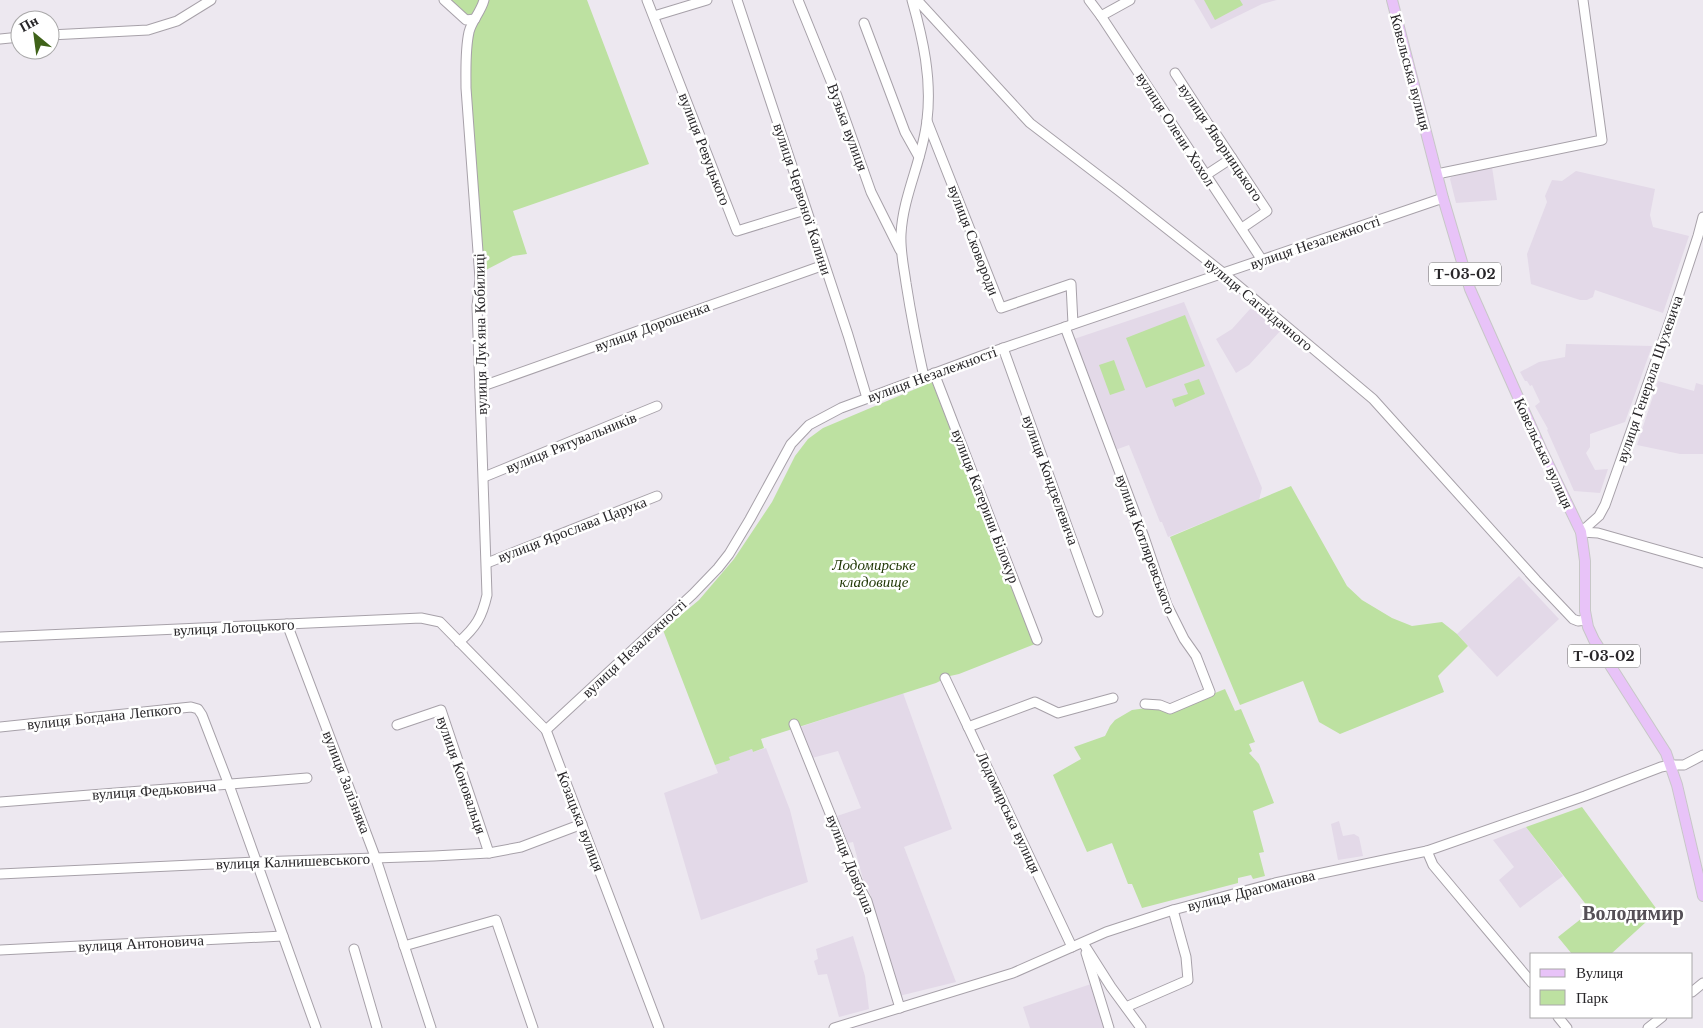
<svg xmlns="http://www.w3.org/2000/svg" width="1703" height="1028" font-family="'Libre Baskerville',serif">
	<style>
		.built { fill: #e3d9e8 }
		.green { fill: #bde1a1 }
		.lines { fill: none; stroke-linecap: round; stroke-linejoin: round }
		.minor-casing { stroke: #a7a1a9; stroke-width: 11 }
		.major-casing { stroke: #c7c7c7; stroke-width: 12 }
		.minor { stroke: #fff; stroke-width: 9 }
		.major { stroke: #e8c3f8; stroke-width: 10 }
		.labels { text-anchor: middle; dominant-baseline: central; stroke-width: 5; stroke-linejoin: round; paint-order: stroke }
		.shield { fill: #fff; stroke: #686769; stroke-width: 1 }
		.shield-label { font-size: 14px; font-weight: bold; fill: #282629 }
		.street-label { font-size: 15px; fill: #282629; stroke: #fff }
		.park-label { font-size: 15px; font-style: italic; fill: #1e3503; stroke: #fff }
		.district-label { font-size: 20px; font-weight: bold; fill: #544f56; stroke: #fff }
	</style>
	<rect width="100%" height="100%" fill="#ede8f0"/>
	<g class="built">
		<polygon points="1194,0 1277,0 1262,4 1211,29"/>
		<polygon points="1492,167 1497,200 1456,203 1450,179 1451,177"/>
		<polygon points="1576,171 1655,189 1650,215 1653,227 1689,236 1663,313 1595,290 1593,297 1587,300 1580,300 1531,284 1527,254 1547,202 1545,196 1552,180 1562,181"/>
		<polygon points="1184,302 1262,488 1259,500 1168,537 1162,522 1160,522 1129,445 1115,450 1074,339"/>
		<polygon points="1250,309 1261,312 1282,329 1249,365 1236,373 1216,339 1232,329"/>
		<polygon points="1566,344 1652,346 1625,422 1590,434 1590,447 1586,453 1595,470 1608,469 1600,493 1574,491 1547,430 1548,429 1535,406 1540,402 1532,385 1530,386 1527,381 1525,381 1520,372 1539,362 1565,357"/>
		<polygon points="1658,381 1694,391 1696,383 1703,385 1703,454 1680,454 1637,445"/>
		<polygon points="1519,576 1559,619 1497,677 1457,634"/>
		<polygon points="903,693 952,829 904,847 956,982 899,996 867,883 864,883 853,842 848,843 837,816 861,808 838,751 812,758 800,727"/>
		<polygon points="766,748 790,810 808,882 701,920 664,793 718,773 715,765 729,760 728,757 752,749 753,752"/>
		<polygon points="1339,821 1343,836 1354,834 1359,837 1363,856 1338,860 1331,824"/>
		<polygon points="1526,827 1563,876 1520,908 1499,880 1514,867 1493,840"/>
		<polygon points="853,936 865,976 869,1009 839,1017 827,974 818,975 814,961 818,959 816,949"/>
		<polygon points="1091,984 1104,1028 1030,1028 1023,1007"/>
	</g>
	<g class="green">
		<polygon points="447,0 587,0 649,164 513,211 527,254 513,256 482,272 468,66 472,17 466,18"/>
		<polygon points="1204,0 1240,0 1243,5 1215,20"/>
		<polygon points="1185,315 1205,366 1146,388 1126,338"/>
		<polygon points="1114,360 1125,390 1110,395 1099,365"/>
		<polygon points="1199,379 1205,394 1175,407 1172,399 1188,394 1184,384"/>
		<polygon points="932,382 1035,644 959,674 950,676 936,683 761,739 764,748 753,752 752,749 729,757 730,760 715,765 663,630 699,600 734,559 772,502 795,456 808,439 823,428"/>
		<polygon points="1291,486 1347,586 1362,600 1392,618 1412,626 1442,622 1457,634 1468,646 1438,676 1444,692 1340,734 1319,722 1303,681 1240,705 1170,537"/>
		<polygon points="1225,689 1235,711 1241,709 1255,742 1249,744 1252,751 1249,753 1259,764 1274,803 1253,811 1264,852 1259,853 1265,876 1253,879 1251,875 1238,878 1238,883 1142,908 1132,884 1128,884 1112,843 1087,852 1053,775 1081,759 1074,747 1105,736 1110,726 1115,720 1132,710 1154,707 1170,711"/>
		<polygon points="1582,807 1658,911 1611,954 1572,954 1558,937 1591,911 1526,827"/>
	</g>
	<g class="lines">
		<g class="minor-casing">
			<g id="minor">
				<polyline points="444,0 466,20 475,19"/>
				<polyline points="647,0 737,231 805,210"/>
				<polyline points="737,0 848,335 867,398"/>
				<polyline points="798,0 837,96 871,192 900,250"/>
				<path d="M912 0C923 39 932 79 927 120 923 159 903 195 901 234 900 251 904 268 906 283 911 315 917 346 924 377"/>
				<polyline points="917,0 1030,123 1119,191 1222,272 1373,399 1536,580 1573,619 1578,621 1586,620"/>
				<polyline points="1089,0 1101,16 1262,260"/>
				<polyline points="654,16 707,0"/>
				<polyline points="1101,16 1130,0"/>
				<polyline points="864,23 905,132 919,157"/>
				<polyline points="50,35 148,30 177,21 211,0"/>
				<polyline points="0,39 20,37"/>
				<polyline points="1175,73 1208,124 1212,128 1267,211 1242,228"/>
				<polyline points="927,121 1001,308 1071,284 1073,324"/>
				<polyline points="1437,174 1602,140 1583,0"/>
				<polyline points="1206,175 1232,158"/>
				<polyline points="1065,327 1144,537 1167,605 1184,639 1196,656 1210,692 1170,709 1160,705 1145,704"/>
				<polyline points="1003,348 1098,612"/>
				<polyline points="934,373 1037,640"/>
				<polyline points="480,387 824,265"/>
				<polyline points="484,477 657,406"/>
				<polyline points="1581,532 1599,516 1605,505 1672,315 1698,236 1703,217"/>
				<polyline points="1581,532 1598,533 1703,563"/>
				<polyline points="487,563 657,496"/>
				<polyline points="287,624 376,859 431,1028"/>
				<polyline points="0,637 421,618 440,622 546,730 659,1028"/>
				<path d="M459 642C476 627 482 617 487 595L477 306 480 279 466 88C466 70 465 50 469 32 472 20 481 12 484 0"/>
				<polyline points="945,678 1072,947"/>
				<polyline points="794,724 860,888 867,901 900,1008"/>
				<polyline points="397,725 441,710 489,853"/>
				<polyline points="0,727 191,707 198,709 202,715 229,785 316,1028"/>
				<polyline points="968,727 1035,702 1058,713 1113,698"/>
				<polyline points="546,730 693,594 718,568 729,554 750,519 791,444 809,425 841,408 992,352 1443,198"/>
				<polyline points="0,802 307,778"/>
				<polyline points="1427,851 1433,865 1532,983"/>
				<polyline points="0,874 257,862 434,856 489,853 521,847 582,824"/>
				<polyline points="1083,943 1111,987 1141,1028"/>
				<polyline points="404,946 496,920 533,1028"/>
				<polyline points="354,949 377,1028"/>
				<polyline points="0,950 283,936"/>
				<polyline points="1086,953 1109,1028"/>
				<polyline points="1692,992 1703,983"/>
				<polyline points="1126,1007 1188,980 1186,957 1173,910"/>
				<polyline points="1558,1017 1567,1028"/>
				<polyline points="834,1028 1013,973 1106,932 1173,910 1275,883 1427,851 1585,796 1661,767 1671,765 1684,765 1703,755"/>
				<polyline points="1648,1028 1662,1017"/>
			</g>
		</g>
		<g class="major-casing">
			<polyline id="major" points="1392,0 1443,198 1470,289 1542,451 1581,532 1585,561 1585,611 1588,627 1594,640 1666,753 1677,785 1703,896"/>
		</g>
		<use href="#minor" class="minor"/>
		<use href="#major" class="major"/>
	</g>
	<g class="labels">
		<g class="shield">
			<rect x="1429" y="262.5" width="72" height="23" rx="4"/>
			<rect x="1568" y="644.5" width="72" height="23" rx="4"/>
		</g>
		<g class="shield-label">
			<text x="1465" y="274">Т-03-02</text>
			<text x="1604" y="656">Т-03-02</text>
		</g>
		<g class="street-label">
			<text transform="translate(1411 72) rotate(75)">Ковельська вулиця</text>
			<text transform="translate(848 127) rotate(70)">Вузька вулиця</text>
			<text transform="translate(1176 129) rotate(57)">вулиця Олени Хохол</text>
			<text transform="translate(1221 142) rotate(56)">вулиця Яворницького</text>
			<text transform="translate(705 149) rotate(69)">вулиця Ревуцького</text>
			<text transform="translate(803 199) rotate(72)">вулиця Червоної Калини</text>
			<text transform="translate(974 240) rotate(69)">вулиця Сковороди</text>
			<text transform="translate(1315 242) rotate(-19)">вулиця Незалежності</text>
			<text transform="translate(1259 304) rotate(40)">вулиця Сагайдачного</text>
			<text transform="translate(652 326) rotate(-20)">вулиця Дорошенка</text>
			<text transform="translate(480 334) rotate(-91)">вулиця Лукʼяна Кобилиці</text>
			<text transform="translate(932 374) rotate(-20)">вулиця Незалежності</text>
			<text transform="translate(1649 379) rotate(-71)">вулиця Генерала Шухевича</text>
			<text transform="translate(571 442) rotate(-22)">вулиця Рятувальників</text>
			<text transform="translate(1544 453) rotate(65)">Ковельська вулиця</text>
			<text transform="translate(1051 480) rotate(70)">вулиця Кондзелевича</text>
			<text transform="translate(986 506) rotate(69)">вулиця Катерини Білокур</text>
			<text transform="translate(572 529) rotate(-21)">вулиця Ярослава Царука</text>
			<text transform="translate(1146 544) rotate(70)">вулиця Котляревського</text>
			<text transform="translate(234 627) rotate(-3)">вулиця Лотоцького</text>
			<text transform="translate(634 648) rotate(-43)">вулиця Незалежності</text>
			<text transform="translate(104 716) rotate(-6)">вулиця Богдана Лепкого</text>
			<text transform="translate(462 775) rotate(71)">вулиця Коновальця</text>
			<text transform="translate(347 782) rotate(69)">вулиця Залізняка</text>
			<text transform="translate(154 790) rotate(-4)">вулиця Федьковича</text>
			<text transform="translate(1009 812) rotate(65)">Лодомирська вулиця</text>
			<text transform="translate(581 821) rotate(69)">Козацька вулиця</text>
			<text transform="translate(293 861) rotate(-2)">вулиця Калнишевського</text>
			<text transform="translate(851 864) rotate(68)">вулиця Довбуша</text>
			<text transform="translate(1251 890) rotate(-14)">вулиця Драгоманова</text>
			<text transform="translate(141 943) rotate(-3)">вулиця Антоновича</text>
		</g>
		<g class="park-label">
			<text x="874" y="564">Лодомирське<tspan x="874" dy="17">кладовище</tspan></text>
		</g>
		<g class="district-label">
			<text x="1633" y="913">Володимир</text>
		</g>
	</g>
	<rect x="1530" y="953" width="162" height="65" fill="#ffffff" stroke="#a9a8a9"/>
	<rect x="1540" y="969" width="25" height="8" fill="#e8c3f8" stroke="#a9a8a9"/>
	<text x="1576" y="978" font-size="15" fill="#282629">Вулиця</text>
	<rect x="1540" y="990" width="25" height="15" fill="#bde1a1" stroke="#a9a8a9"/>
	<text x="1576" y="1003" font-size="15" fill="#282629">Парк</text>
	<g transform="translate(35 35) rotate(331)"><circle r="24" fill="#ffffff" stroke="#a9a8a9"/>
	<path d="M0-4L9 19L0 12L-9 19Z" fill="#3f6219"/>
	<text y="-8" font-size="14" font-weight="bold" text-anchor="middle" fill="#282629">Пн</text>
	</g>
</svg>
